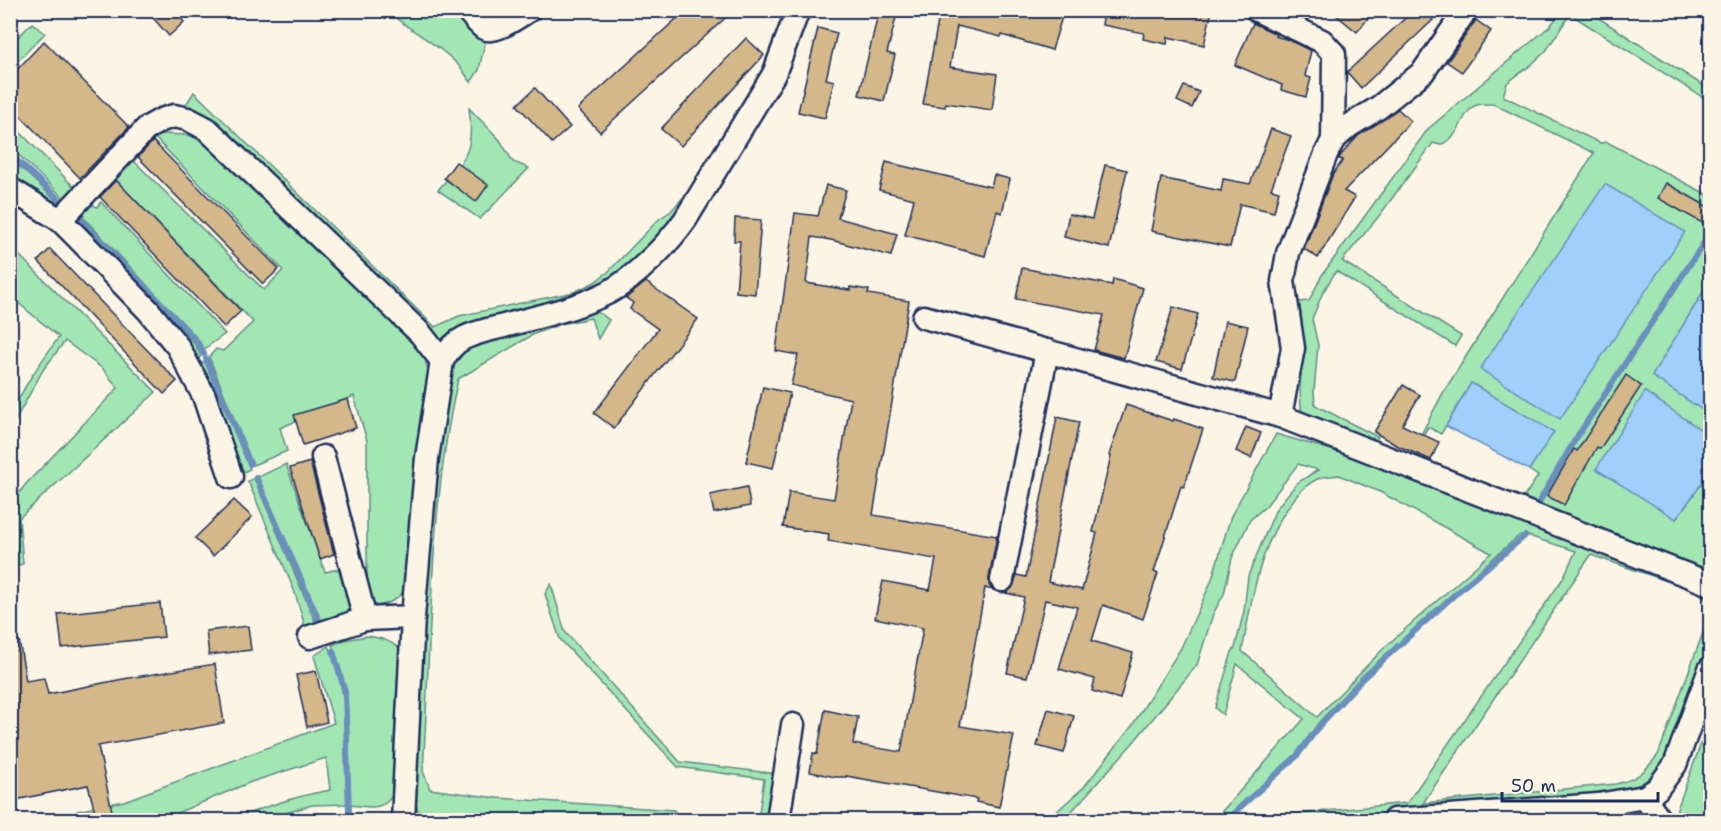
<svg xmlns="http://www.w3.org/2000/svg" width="1721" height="831" font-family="'Shantell Sans',sans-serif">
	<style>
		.green { fill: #a2e7b3; stroke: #5e8b88; stroke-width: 1.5; fill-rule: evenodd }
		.water { fill: #a1cffc; stroke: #6b8fbd; stroke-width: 1.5 }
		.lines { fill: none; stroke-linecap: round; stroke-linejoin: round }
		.stream { stroke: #6b8fbd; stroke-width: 6 }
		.building { fill: #d5b889; stroke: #1b2f5e; stroke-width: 1.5 }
		.minor-casing { stroke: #1b2f5e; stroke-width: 27 }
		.minor { stroke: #fcf5e5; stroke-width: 22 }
	</style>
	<rect width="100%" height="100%" fill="#fcf5e5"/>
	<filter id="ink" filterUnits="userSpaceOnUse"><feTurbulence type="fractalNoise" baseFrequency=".0167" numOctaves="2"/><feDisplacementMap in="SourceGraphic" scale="12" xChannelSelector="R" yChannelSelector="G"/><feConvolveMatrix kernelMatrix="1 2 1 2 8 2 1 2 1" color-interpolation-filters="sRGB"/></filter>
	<g filter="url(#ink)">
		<g class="green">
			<path d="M388 11H454L485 42 479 70 471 82C466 76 462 68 456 63 436 42 409 31 388 11Z"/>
			<path d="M1562 11H1588L1710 90V102L1570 14 1546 51 1531 65 1507 83 1503 96 1600 143 1607 142 1710 196V221L1708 226 1710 227V281L1652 376 1710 415V436L1645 392 1676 519 1710 472V570L1522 500 1538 476 1529 470 1553 432 1471 383 1441 434 1428 427 1408 459 1443 393 1594 153 1493 104C1487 104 1479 103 1474 106 1459 117 1463 135 1440 145L1433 143 1379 216 1342 261 1461 336 1455 346 1336 271 1323 292 1312 319 1318 345 1314 392 1315 405 1378 437 1374 444 1302 415C1296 378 1307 339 1299 302L1309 301 1322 275 1428 129 1550 26ZM1706 238 1708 240 1576 441 1541 503 1538 502 1574 439Z"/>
			<polygon points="32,23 45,33 11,68 11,44"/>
			<polygon points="194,92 435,327 459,316 574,292 593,283 608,272 659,219 671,211 686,194 689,197 667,234 601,288 452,333 445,337 440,343 183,109"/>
			<path d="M469 108 500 140 513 162 529 168 480 219 438 190C465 159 475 152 469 108Z"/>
			<polygon points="10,122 78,191 68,202 11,148"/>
			<path d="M165 134 188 135 204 142 412 337 423 353 431 379 406 589C397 599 390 604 377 606L369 600 367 591V441L354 396 280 428 287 451 253 465 209 357 216 349 223 351 253 322 114 178 132 159 264 290 283 270 155 138Z"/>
			<polygon points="10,158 62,206 57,210 11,187"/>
			<polygon points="101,202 225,334 204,349 197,338 83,217 89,203 97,207"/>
			<polygon points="79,219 194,343 201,356 194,363 77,222"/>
			<path d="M11 247 156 392 19 518 23 564 11 567V503L26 484 118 388 103 369 65 341 43 370 11 428C10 402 44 358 59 337L11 297Z"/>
			<path d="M588 310 601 314 609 320 598 339 591 318 561 324 534 334 458 379C429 507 431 641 423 771L430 789 497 798 674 810 677 820H680H446C414 817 418 814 413 784L426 541 448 374 465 351 472 346Z"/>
			<polygon points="205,361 250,469 244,472 196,369"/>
			<path d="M1276 434 1345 454 1674 577 1710 593V644L1666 759C1651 781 1640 785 1616 795L1333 820H1247L1285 815 1407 803 1562 580 1576 551 1525 535H1520L1453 593 1359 679 1319 722 1296 754 1223 820H1197L1216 818 1304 719 1237 664 1223 715 1215 708 1232 652 1235 648 1244 611 1248 576 1276 509 1297 483 1318 470 1298 464 1266 506 1250 520 1232 558 1224 594 1213 614 1197 665 1132 744 1064 820H1047L1084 787 1132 726 1181 648 1211 582 1231 516ZM1339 475 1380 492 1491 553 1386 646 1317 717 1242 651C1252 600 1258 549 1289 506 1297 494 1307 483 1320 478 1326 476 1333 476 1339 475ZM1591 555 1696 591C1708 599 1711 604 1708 619L1658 755C1644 772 1638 779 1616 784L1423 803Z"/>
			<polygon points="286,464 325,572 343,568 353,604 346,614 323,624 258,477"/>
			<polygon points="254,478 317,626 305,626 294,590 248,481"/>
			<polygon points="551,584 565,632 680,762 778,774 770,820 758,820 764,779 678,767 560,639 545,594"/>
			<path d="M367 636C380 638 394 641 402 652L394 792C385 812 368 807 350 805 348 751 354 694 332 645L345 640Z"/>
			<path d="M329 646C351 695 345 752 347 804L312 805 263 820H233C265 806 296 796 330 790L326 758 251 782 160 820H80L77 811 124 801 334 723 314 656Z"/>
			<polygon points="1710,719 1710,763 1706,782 1704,820 1673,820"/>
		</g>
		<g class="water">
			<polygon points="1605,184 1685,232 1560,419 1480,369"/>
			<polygon points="1710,281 1710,415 1652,376"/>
			<polygon points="1471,383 1554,432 1529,470 1446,426"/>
			<polygon points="1645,392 1710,436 1710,472 1676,519 1596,469"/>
		</g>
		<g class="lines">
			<g class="stream">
				<polyline points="10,154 65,205"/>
				<polyline points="80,219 196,340 204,354"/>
				<polyline points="206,359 250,464"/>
				<polyline points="256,477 319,621"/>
				<polyline points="1539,502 1575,440 1707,238"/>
				<polyline points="333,651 345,692 349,812"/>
				<polyline points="1226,820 1297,756 1320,725 1362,679 1462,588 1525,536"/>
				<polyline points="1705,820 1708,782 1710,770"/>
			</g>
		</g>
		<g class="building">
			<polygon points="146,10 174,10 184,22 169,36"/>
			<polygon points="686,10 734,10 600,132 578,109"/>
			<polygon points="879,10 898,10 887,53 895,55 884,101 859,95"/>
			<polygon points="921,10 1064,10 1052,50 1002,35 1001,37 957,26 950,67 997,74 992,110 946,103 945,107 923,104 938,21 920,17"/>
			<polygon points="1104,10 1212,10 1204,45 1168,37 1167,44 1143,39 1144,33 1102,25"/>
			<polygon points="1330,10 1375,10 1357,32"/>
			<polygon points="1414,10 1424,10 1433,20 1361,88 1347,72"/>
			<polygon points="1476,20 1491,31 1462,72 1447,62"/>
			<polygon points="1253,23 1276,34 1275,36 1289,40 1311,51 1305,76 1311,78 1306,97 1281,90 1282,85 1235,65"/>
			<polygon points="818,28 837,33 826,79 834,81 825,118 798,112"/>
			<polygon points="746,38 764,55 681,146 661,129"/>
			<polygon points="44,41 129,127 80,178 10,105 10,77"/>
			<polygon points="1184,86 1199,92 1192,108 1177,101"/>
			<polygon points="535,88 570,127 552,143 517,105"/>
			<polygon points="1398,109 1411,121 1344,191 1355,197 1318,258 1304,249 1333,174 1343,160 1339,159 1341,155 1358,136"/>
			<polygon points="1271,129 1291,136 1271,189 1279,191 1274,212 1240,204 1230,247 1151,231 1161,178 1221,191 1223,179 1250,184"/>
			<polygon points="153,141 279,269 263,284 138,157"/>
			<polygon points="456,162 488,185 476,202 444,178"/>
			<polygon points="886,162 991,187 994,175 1010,179 1002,213 997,211 985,256 905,235 914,199 879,190"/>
			<polygon points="1105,165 1127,170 1109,248 1064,237 1069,214 1092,219"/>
			<polygon points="116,180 241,311 224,327 100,197"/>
			<polygon points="1666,183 1710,208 1710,213 1704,224 1658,198"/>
			<polygon points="826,185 846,190 838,218 897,234 891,256 831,240 812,237 806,283 850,290 850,287 869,290 868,294 909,301 873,515 997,536 989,578 989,585 993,590 985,588 960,726 1014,735 999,807 976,802 977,799 846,776 846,777 836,777 810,772 813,753 817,754 825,710 858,717 853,744 901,752 923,628 875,618 883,581 930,590 936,559 828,541 829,534 783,527 789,492 834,499 851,399 791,385 798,355 776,351 795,213 818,216"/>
			<polygon points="735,218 761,220 755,294 736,292 740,241 734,241"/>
			<polygon points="50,249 177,381 164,394 38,261"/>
			<polygon points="1022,268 1112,285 1113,279 1143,288 1124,358 1094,350 1104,315 1016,299"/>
			<polygon points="646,282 698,319 614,428 594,413 658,329 630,309 633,303 626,298"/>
			<polygon points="1173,307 1198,314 1182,369 1156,362"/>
			<polygon points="1225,321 1248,326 1235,382 1213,377"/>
			<polygon points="1626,375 1641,386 1600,449 1597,447 1564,505 1547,496 1574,449 1577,451"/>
			<polygon points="1403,385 1420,395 1402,425 1439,442 1431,460 1396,445 1374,432"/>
			<polygon points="763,387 790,393 773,468 746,462"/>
			<polygon points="348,399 356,428 303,445 294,415"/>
			<polygon points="1126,405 1173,421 1174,419 1203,429 1184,487 1181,486 1154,572 1158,573 1143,619 1103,605 1092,641 1133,653 1120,699 1092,691 1095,679 1059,669 1077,607 1045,600 1027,677 1007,673 1024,597 1006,593 1012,588 1017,575 1026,577 1057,417 1079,422 1048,582 1082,590 1097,533 1093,532 1111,456 1109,455"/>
			<polygon points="1246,427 1261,433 1251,458 1236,451"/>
			<polygon points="310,462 334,554 320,559 290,468"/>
			<polygon points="747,487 750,506 714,513 710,495"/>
			<polygon points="234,500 252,517 213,556 195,538"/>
			<polygon points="160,603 164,637 62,648 58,614"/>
			<polygon points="248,626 251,650 209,655 206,631"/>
			<polygon points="19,640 26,681 44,678 48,694 123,679 215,664 224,723 98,746 114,820 97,820 88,785 15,800 10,780 10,641"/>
			<polygon points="316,671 327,722 307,727 296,675"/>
			<polygon points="1048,709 1074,716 1064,753 1037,746"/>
		</g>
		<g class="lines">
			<g class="minor-casing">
				<g id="minor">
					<path d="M467 10C472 16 478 24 484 28 495 34 519 16 529 10"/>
					<polyline points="1257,10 1322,41 1334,54 1333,140"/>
					<polyline points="10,189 60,220 77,237 148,310 178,347 204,396 231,477"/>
					<polyline points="60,220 147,128 161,120 174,116 188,119 207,129 420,333 442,361"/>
					<polyline points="924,317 1280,416 1710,584"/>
					<polyline points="1280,416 1293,348 1283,281 1288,253 1326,154 1333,140 1349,126 1378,108 1423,72 1466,10"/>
					<polyline points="323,457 365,619"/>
					<polyline points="1002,580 1047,351"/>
					<polyline points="310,637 365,619 413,617"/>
					<polyline points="1645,797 1659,820"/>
					<path d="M403 820 413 617 427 458 442 361C447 352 454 343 464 338 476 332 491 329 504 326 539 316 576 309 609 292 635 278 668 244 685 220L774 74 798 10"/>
					<polyline points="778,820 793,725"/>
					<polyline points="1394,820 1598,805 1645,797 1657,789 1675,765 1710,669"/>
				</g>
			</g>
			<use href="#minor" class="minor"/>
		</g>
	</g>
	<rect width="1721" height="831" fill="none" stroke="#fcf5e5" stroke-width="36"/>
	<rect x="18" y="18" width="1685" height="795" fill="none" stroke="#1b2f5e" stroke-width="2" filter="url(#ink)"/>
	<path d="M1502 792v9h156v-9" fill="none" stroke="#1b2f5e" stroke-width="3"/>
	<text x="1511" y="792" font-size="18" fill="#1b2f5e" stroke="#fcf5e5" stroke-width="4.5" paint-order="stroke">50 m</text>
</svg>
